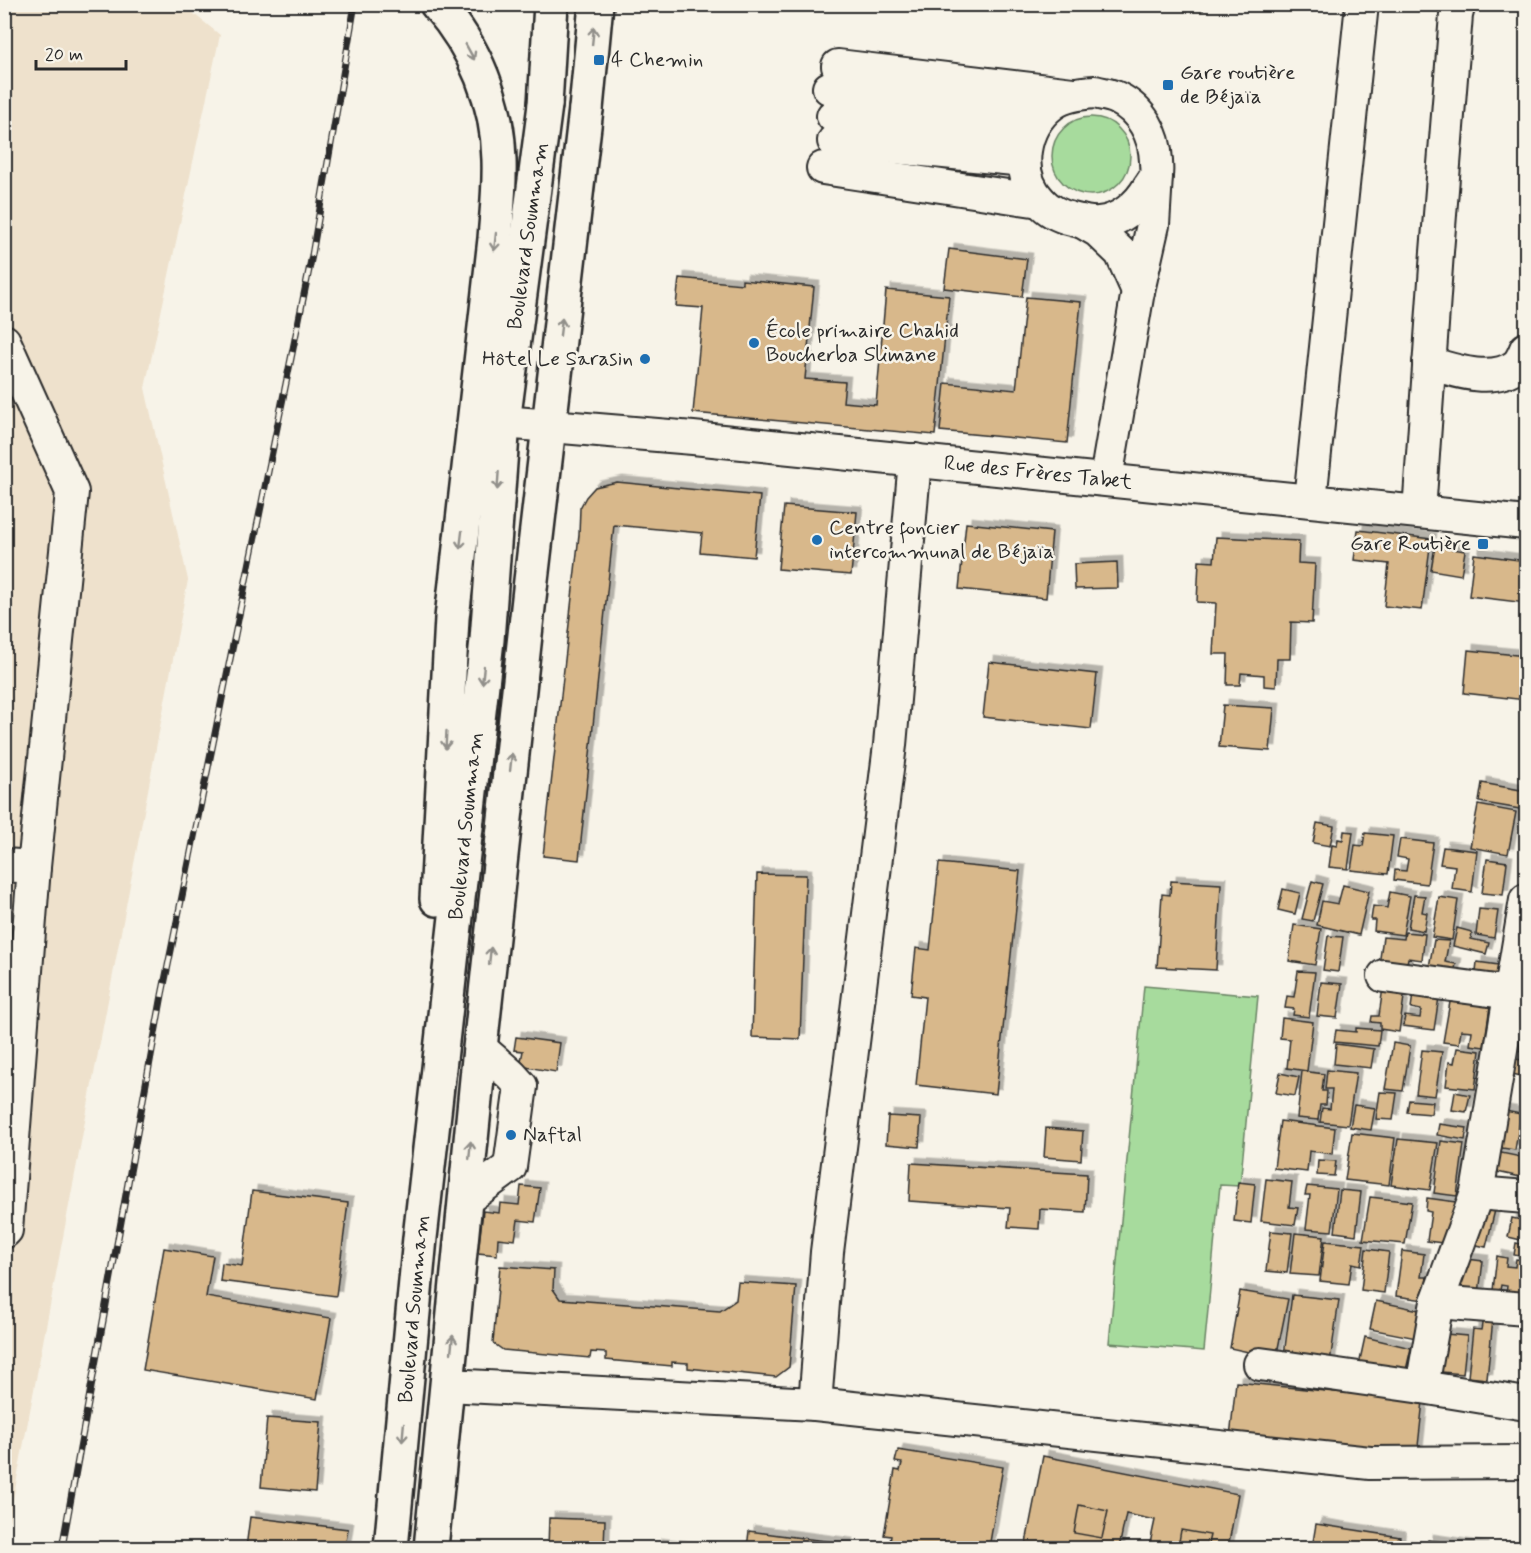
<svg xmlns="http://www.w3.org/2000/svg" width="1531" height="1553" font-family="Mynerve,sans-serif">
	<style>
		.built { fill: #eee1cc }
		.green { fill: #a7db9d; stroke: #698364; stroke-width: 1.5 }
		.building { fill: #d8b88b; stroke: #2b2b2b; stroke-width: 1.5; filter: url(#shadow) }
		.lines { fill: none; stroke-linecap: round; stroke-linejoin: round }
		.minor-casing { stroke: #2b2b2b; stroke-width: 36 }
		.major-casing { stroke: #2b2b2b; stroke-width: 38 }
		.highway-casing { stroke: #2b2b2b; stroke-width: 38 }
		.minor { stroke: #f7f3e8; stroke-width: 32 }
		.major { stroke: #f7f3e8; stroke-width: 33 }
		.highway { stroke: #f7f3e8; stroke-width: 33 }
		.rail-casing { stroke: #2b2b2b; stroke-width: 7 }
		.rail { stroke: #f7f3e8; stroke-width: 4.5; stroke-dasharray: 14; stroke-linecap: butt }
		.oneway { stroke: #918f8a }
		.poi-dot { fill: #1f6fb2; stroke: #f7f3e8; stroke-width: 2 }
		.labels { text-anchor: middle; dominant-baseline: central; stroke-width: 5; stroke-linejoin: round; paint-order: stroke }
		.poi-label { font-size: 21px; fill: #2b2b2b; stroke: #f7f3e8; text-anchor: start }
		.street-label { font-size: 21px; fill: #2b2b2b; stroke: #f7f3e8 }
	</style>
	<defs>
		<filter id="shadow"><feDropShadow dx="5.5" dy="-5.5" stdDeviation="0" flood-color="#0004"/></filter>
	</defs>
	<rect width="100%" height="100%" fill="#f7f3e8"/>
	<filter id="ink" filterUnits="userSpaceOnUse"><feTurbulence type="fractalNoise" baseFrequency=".0167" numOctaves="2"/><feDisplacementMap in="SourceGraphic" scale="12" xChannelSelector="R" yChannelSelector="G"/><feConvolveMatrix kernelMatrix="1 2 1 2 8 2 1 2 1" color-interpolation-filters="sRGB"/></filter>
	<g filter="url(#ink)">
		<polygon class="built" points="5,5 183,5 220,35 145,388 188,580 5,1542"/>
		<g class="green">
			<circle cx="1091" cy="156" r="39"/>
			<polygon points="1144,986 1258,996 1240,1186 1220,1185 1204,1351 1109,1343"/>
		</g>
		<g class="building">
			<polygon points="1144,4 1204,4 1203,10"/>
			<polygon points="949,249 1027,259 1022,297 944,288"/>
			<polygon points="679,278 742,284 742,280 814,287 805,379 845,382 843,402 876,405 886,290 949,296 935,435 693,413 703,308 676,306"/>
			<polygon points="1026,297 1081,302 1067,443 940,431 945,383 1016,390"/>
			<polygon points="617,482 760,496 754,557 700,552 702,533 614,525 579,860 543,856 579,535 580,508 586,497 595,487"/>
			<polygon points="784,506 857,512 851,575 778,569"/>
			<polygon points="966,523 1052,532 1046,598 959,589"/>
			<polygon points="1358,530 1431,539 1422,610 1384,606 1389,564 1354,560"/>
			<polygon points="1216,537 1299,541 1298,563 1315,564 1312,623 1291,622 1290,659 1277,659 1276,687 1264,686 1264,675 1241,673 1240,685 1227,685 1228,654 1213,654 1216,603 1197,602 1199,561 1214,562"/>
			<polygon points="1435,546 1465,551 1461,575 1431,570"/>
			<polygon points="1474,554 1526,561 1526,603 1469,596"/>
			<polygon points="1117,562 1118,588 1075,589 1074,564"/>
			<polygon points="1468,650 1526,656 1526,700 1464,693"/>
			<polygon points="989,662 1097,674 1091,729 983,717"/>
			<polygon points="1223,705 1274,708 1270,751 1219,747"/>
			<polygon points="1482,783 1526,791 1526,810 1479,802"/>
			<polygon points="1478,805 1516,812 1508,854 1470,847"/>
			<polygon points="1317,823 1334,826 1330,846 1313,843"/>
			<polygon points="1344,831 1353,832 1348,869 1329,867 1332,845 1337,846 1338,839 1343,840"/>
			<polygon points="1365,833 1393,836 1388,874 1351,870 1355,845 1363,846"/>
			<polygon points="1400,839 1433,843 1427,884 1394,880 1395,870 1406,871 1408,859 1397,857"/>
			<polygon points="1443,847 1477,851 1472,892 1452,889 1455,866 1440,864"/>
			<polygon points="1487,859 1507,862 1503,895 1482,893"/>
			<polygon points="939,863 1020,871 996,1094 916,1085 925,997 911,995 916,948 930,950"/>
			<polygon points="757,874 806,875 800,1039 752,1037"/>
			<polygon points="1171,881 1221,884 1216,970 1157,967 1162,894 1170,895"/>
			<polygon points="1312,881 1323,884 1313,921 1302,919"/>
			<polygon points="1343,885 1369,891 1359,935 1317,925 1322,901 1338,904"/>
			<polygon points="1283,889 1300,893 1295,914 1278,910"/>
			<polygon points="1390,892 1410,896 1403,935 1374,931 1375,920 1371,920 1373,906 1387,908"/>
			<polygon points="1414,895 1425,896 1422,912 1427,913 1424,931 1408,928"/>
			<polygon points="1439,897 1458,900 1452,940 1432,937"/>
			<polygon points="1479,909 1498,911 1494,938 1476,935"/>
			<polygon points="1294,925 1321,929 1315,965 1289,961"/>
			<polygon points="1457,928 1472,932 1471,939 1489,943 1486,954 1453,946"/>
			<polygon points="1405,932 1425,934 1422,960 1408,958 1406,968 1379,965 1383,937 1404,939"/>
			<polygon points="1328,936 1343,937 1338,972 1323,970"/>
			<polygon points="1434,940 1449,941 1445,962 1456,964 1452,983 1429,967"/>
			<polygon points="1477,962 1506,966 1503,988 1470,984 1472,970 1476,971"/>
			<polygon points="1298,971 1315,972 1309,1017 1293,1015 1294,1009 1285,1008 1287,996 1294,997"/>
			<polygon points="1384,980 1406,983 1399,1032 1380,1029 1380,1023 1371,1022 1372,1016 1379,1016"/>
			<polygon points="1321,982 1342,984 1337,1018 1317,1016"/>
			<polygon points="1413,994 1439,997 1434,1030 1403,1026 1405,1016 1420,1018 1421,1010 1411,1008"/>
			<polygon points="1450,1002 1490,1006 1484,1047 1470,1045 1472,1031 1461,1030 1459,1044 1443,1042"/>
			<polygon points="1510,1006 1526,1008 1520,1051 1504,1049"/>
			<polygon points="1282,1018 1313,1022 1307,1071 1287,1068 1290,1039 1280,1038"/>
			<polygon points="1356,1028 1380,1030 1378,1046 1334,1042 1336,1030 1356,1032"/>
			<polygon points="516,1037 560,1043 556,1072 520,1066 523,1051 514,1050"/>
			<polygon points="1393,1043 1410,1046 1403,1091 1385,1089"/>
			<polygon points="1336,1044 1374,1049 1371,1068 1334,1064"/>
			<polygon points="1457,1048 1480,1051 1475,1089 1446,1086 1449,1062 1454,1063"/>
			<polygon points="1422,1050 1442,1052 1435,1096 1416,1094"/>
			<polygon points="1502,1056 1526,1061 1526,1077 1498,1071"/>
			<polygon points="1327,1070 1356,1073 1348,1125 1320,1122 1322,1108 1330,1109 1332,1089 1325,1089"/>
			<polygon points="1302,1071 1324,1074 1322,1091 1327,1091 1326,1105 1320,1105 1318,1120 1297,1118"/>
			<polygon points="1280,1073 1299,1077 1295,1096 1276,1093"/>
			<polygon points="1380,1092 1397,1093 1393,1120 1376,1119"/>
			<polygon points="1455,1092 1470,1095 1466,1112 1452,1110"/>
			<polygon points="1409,1100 1433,1102 1431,1114 1407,1112"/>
			<polygon points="1354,1105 1375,1108 1371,1130 1350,1127"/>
			<polygon points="1495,1109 1521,1114 1515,1150 1489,1146"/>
			<polygon points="888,1116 921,1118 919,1147 886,1144"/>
			<polygon points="1280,1121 1335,1128 1332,1154 1309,1151 1307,1172 1274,1168"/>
			<polygon points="1439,1124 1467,1128 1465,1140 1437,1135"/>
			<polygon points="1046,1128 1083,1131 1081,1160 1044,1157"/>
			<polygon points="1352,1133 1395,1138 1389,1185 1345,1180"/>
			<polygon points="1398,1139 1438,1143 1430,1190 1391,1185"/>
			<polygon points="1441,1141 1464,1144 1457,1196 1434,1193"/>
			<polygon points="1487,1150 1526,1158 1525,1178 1483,1169"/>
			<polygon points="1318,1160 1336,1161 1334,1176 1317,1175"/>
			<polygon points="911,1163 1087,1174 1085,1212 1040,1209 1039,1229 1008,1227 1010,1208 909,1201"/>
			<polygon points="1266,1179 1292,1182 1289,1207 1298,1208 1295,1225 1261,1221"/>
			<polygon points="1238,1182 1255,1184 1251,1223 1234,1221"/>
			<polygon points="521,1186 540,1188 535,1222 518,1220 515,1240 498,1238 497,1255 478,1253 483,1211 499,1213 500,1203 519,1205"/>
			<polygon points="1307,1186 1337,1189 1332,1231 1306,1229 1310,1195 1305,1195"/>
			<polygon points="1340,1190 1361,1192 1356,1235 1335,1232"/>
			<polygon points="252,1191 348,1203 336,1296 220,1281 222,1263 242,1266"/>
			<polygon points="1370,1197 1412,1202 1405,1244 1363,1240"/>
			<polygon points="1427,1198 1456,1202 1451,1244 1427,1241 1431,1212 1426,1211"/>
			<polygon points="1481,1203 1496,1206 1486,1247 1472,1244"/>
			<polygon points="1512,1218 1526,1221 1521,1240 1508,1237"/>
			<polygon points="1271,1231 1292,1233 1287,1273 1266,1271"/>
			<polygon points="1295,1233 1324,1236 1319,1276 1290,1274"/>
			<polygon points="1325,1241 1364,1245 1361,1265 1352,1263 1349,1284 1320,1281"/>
			<polygon points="1516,1243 1526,1245 1526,1257 1514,1255"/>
			<polygon points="164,1248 213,1256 206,1297 331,1318 317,1399 143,1370"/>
			<polygon points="1366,1249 1389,1252 1384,1293 1361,1290"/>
			<polygon points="1402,1251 1424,1254 1421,1277 1427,1277 1424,1300 1396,1296"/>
			<polygon points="1497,1256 1507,1258 1506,1266 1515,1267 1516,1259 1526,1260 1526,1279 1523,1303 1505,1301 1507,1286 1501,1285 1498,1300 1492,1299"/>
			<polygon points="1459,1258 1483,1261 1478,1302 1454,1298"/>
			<polygon points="500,1266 554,1270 553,1289 560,1299 720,1311 736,1300 738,1282 796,1286 789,1367 776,1377 688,1368 688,1363 672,1362 672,1366 606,1360 606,1353 591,1352 590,1358 503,1350 493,1343"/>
			<polygon points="1240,1291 1288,1299 1276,1358 1230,1348"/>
			<polygon points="1292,1295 1339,1300 1330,1362 1284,1355"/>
			<polygon points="1376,1301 1424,1311 1416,1338 1370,1329"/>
			<polygon points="1483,1318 1493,1319 1487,1379 1468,1377 1473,1329 1481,1330"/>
			<polygon points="1435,1333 1467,1336 1463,1374 1431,1371"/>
			<polygon points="1365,1337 1411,1348 1404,1379 1358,1369"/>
			<polygon points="1236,1382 1423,1401 1417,1455 1230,1437"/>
			<polygon points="267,1418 321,1422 315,1492 261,1487"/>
			<polygon points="898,1450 1003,1467 989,1548 889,1548 891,1536 884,1535 895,1470 900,1471 902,1463 895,1462"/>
			<polygon points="1043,1456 1238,1494 1228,1548 1149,1548 1155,1520 1126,1514 1119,1548 1025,1548"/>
			<polygon points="1079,1505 1108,1511 1102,1538 1074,1533"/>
			<polygon points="250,1517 348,1529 345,1548 246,1548"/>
			<polygon points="549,1518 605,1520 604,1548 548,1548"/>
			<polygon points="1316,1524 1400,1537 1399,1545 1424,1548 1312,1548"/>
			<polygon points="1181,1530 1210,1535 1207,1548 1178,1548"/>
			<polygon points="749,1531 847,1544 846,1548 747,1548"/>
			<polygon points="1428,1540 1483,1548 1427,1548"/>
			<polygon points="656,1544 695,1548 655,1548"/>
		</g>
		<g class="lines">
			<g class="minor-casing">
				<g id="minor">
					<polyline points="838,66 1073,94"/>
					<polyline points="829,88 1037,119"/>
					<path d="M1095 92C1102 94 1111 95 1117 98 1142 110 1155 135 1156 161 1156 165 1157 171 1156 175 1155 179 1151 184 1149 187 1139 205 1120 221 1099 223 1090 224 1080 221 1072 219 1059 216 1049 211 1040 201 1014 173 1022 127 1052 104 1064 95 1080 93 1095 92Z"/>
					<polyline points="833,116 1027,139"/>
					<polyline points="834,141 1024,160"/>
					<polyline points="823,168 1040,201"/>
					<polyline points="1081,221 1098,231 1121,253 1138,291"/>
					<polyline points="4,341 72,492 34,867 6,1230 4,1232"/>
					<path d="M1429 363C1455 371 1493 384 1517 365 1521 361 1524 354 1526 349"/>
					<polyline points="503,422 693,438 1526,523"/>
					<polyline points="1106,479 1138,291 1153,225 1156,176"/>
					<polyline points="1310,500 1362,4"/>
					<polyline points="1419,512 1437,252 1456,15 1459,4"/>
					<polyline points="4,865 34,867"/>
					<polyline points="1384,976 1526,995"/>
					<polyline points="1477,1193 1526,1197"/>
					<polyline points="466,1199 510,1167 521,1086 511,1075 480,1048"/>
					<polyline points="1437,1302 1526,1309"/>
					<polyline points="1260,1364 1422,1387 1526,1404"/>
					<polyline points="447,1385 815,1404 827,1252 890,745 915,460"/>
					<polyline points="1422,1387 1437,1302 1477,1193 1526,900"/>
					<polyline points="815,1404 1370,1463 1526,1462"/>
				</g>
			</g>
			<g class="major-casing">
				<g id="major">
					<path d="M437 4C475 47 498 102 499 160 500 186 497 212 495 239L452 618 437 899"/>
					<polyline points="391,1548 420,1238 487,640 503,422 545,105"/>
					<polyline points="431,1548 480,1048 530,589 586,109"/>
				</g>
			</g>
			<g class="highway-casing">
				<g id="highway">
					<polyline points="545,105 551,4"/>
					<polyline points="586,109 596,4"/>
				</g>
			</g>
			<use href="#minor" class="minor"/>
			<use href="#major" class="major"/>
			<use href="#highway" class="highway"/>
			<g class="rail-casing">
				<polyline id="rail" points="62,1548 162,995 312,255 355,4"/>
			</g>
			<use href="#rail" class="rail"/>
		</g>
		<defs><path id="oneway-shaft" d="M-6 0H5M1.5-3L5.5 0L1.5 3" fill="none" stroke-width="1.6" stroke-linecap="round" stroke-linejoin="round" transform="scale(1.5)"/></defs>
		<g class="oneway">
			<use href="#oneway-shaft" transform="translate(593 36) rotate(-84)"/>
			<use href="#oneway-shaft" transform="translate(470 52) rotate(61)"/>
			<use href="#oneway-shaft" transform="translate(495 242) rotate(96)"/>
			<use href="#oneway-shaft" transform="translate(561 327) rotate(-83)"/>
			<use href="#oneway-shaft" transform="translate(498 481) rotate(94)"/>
			<use href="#oneway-shaft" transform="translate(461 540) rotate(97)"/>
			<use href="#oneway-shaft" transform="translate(483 675) rotate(96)"/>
			<use href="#oneway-shaft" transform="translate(446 740) rotate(93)"/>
			<use href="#oneway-shaft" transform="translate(511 762) rotate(-84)"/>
			<use href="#oneway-shaft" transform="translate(490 956) rotate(-84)"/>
			<use href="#oneway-shaft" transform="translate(470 1150) rotate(-85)"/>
			<use href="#oneway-shaft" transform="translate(452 1344) rotate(-84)"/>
			<use href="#oneway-shaft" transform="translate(403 1433) rotate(95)"/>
		</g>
	</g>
	<g class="poi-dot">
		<rect x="593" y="54" width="12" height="12" rx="3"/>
		<rect x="1162" y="79" width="12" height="12" rx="3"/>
		<circle cx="754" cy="343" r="6"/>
		<circle cx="645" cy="359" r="6"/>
		<circle cx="817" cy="540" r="6"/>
		<rect x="1477" y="538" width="12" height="12" rx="3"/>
		<circle cx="511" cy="1135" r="6"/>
	</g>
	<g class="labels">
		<g class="poi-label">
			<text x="611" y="60">4 Chemin</text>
			<text x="1180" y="73">Gare routière<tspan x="1180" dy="24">de Béjaïa</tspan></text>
			<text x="766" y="331">École primaire Chahid<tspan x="766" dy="24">Boucherba Slimane</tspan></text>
			<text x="633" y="359" text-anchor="end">Hôtel Le Sarasin</text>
			<text x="829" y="528">Centre foncier<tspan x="829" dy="24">intercommunal de Béjaïa</tspan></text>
			<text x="1471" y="544" text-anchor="end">Gare Routière</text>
			<text x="523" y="1135">Naftal</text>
		</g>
		<g class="street-label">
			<text transform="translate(528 236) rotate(-82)">Boulevard Soummam</text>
			<text transform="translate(1038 473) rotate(6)">Rue des Frères Tabet</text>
			<text transform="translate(466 826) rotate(-84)">Boulevard Soummam</text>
			<text transform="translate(414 1309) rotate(-85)">Boulevard Soummam</text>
		</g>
	</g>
	<rect width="1531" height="1553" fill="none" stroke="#f7f3e8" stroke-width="24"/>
	<rect x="12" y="12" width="1507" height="1529" fill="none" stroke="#2b2b2b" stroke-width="2" filter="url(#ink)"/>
	<path d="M36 60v9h90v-9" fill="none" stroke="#2b2b2b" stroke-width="3"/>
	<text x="45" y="60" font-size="18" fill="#2b2b2b" stroke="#f7f3e8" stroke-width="4.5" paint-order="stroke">20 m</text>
</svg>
